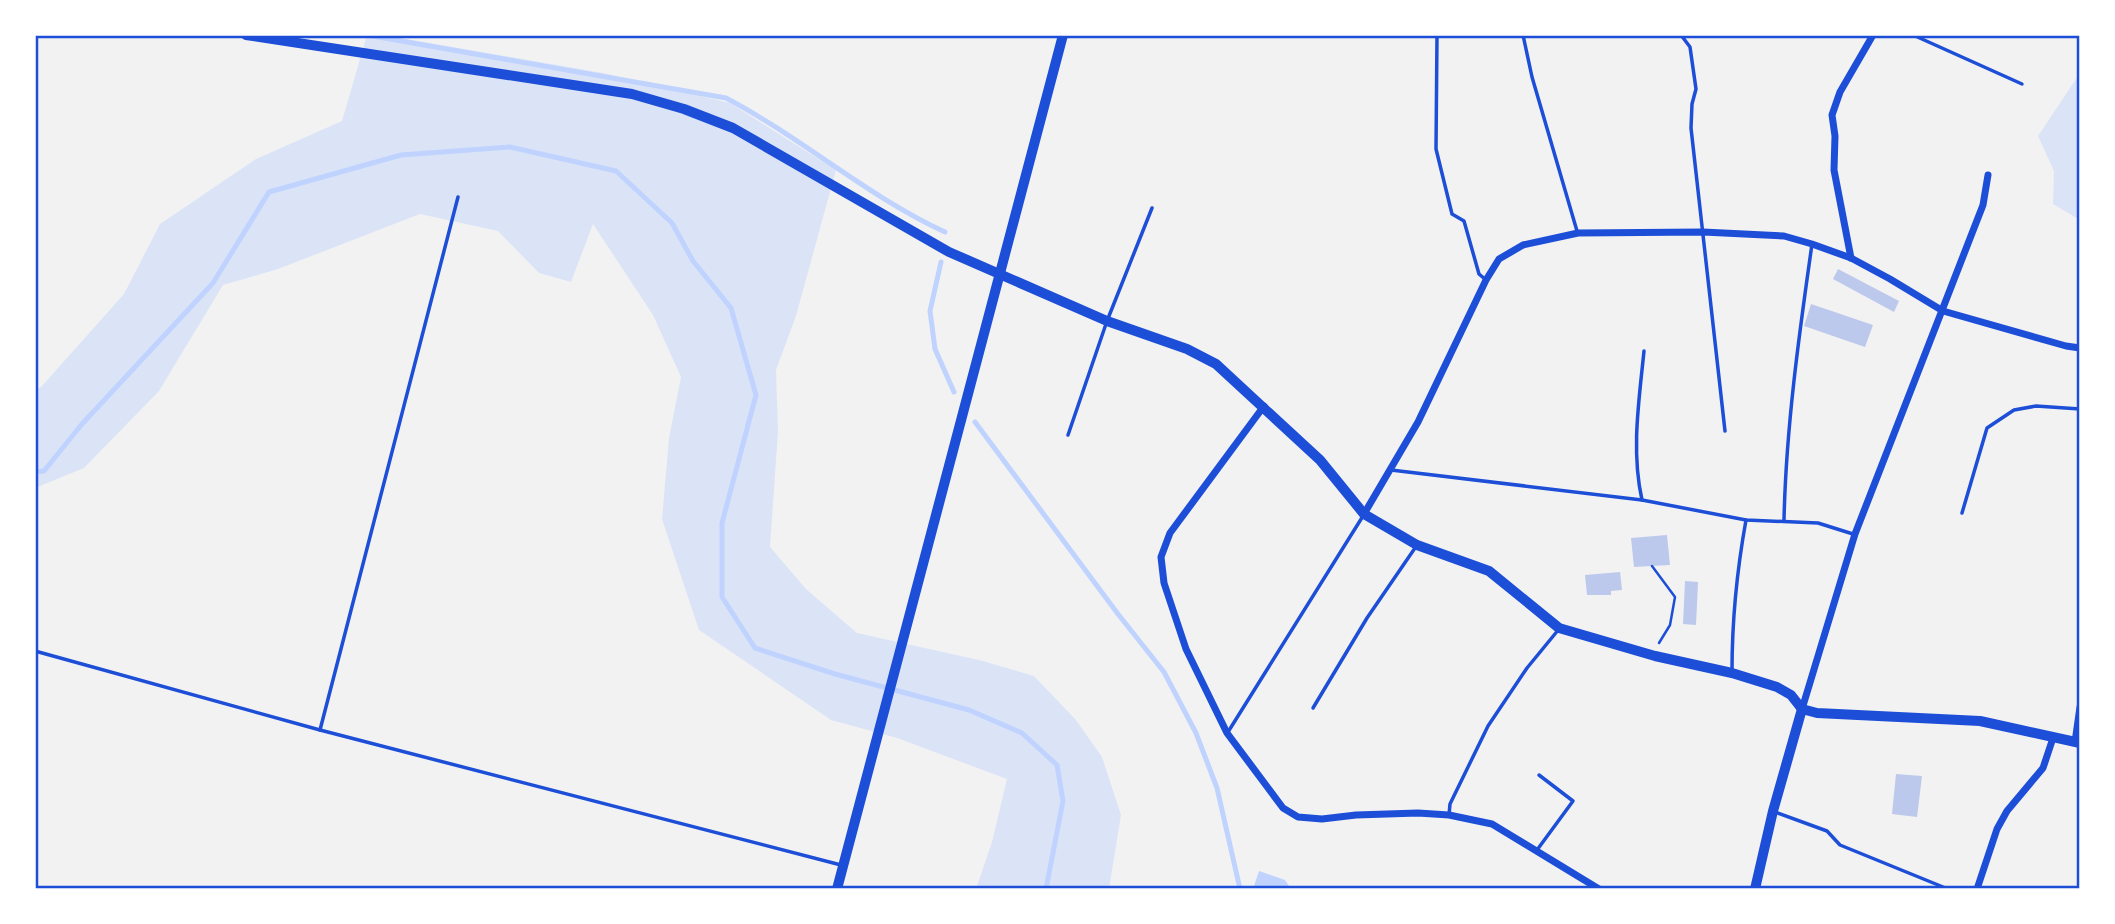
<svg xmlns="http://www.w3.org/2000/svg" width="2115" height="924" font-family="Karla,sans-serif">
	<style>
		.green { fill: #dbe4f7 }
		.water { fill: #bfd3fe }
		.lines { fill: none; stroke-linecap: round; stroke-linejoin: round }
		.stream { stroke: #bfd3fe; stroke-width: 5 }
		.building { fill: #bdc9ec }
		.path { stroke: #1d4ed8; stroke-width: 2.5 }
		.service { stroke: #1d4ed8; stroke-width: 3.5 }
		.minor { stroke: #1d4ed8; stroke-width: 7 }
		.tertiary { stroke: #1d4ed8; stroke-width: 10 }
		.neatline { fill: none; stroke: #1d4ed8; stroke-width: 2.5 }
	</style>
	<rect width="100%" height="100%" fill="#f2f2f2"/>
	<g class="green">
		<polygon points="367,35 383,35 603,73 730,103 836,170 796,316 776,370 778,432 770,547 806,589 857,633 979,660 1034,676 1076,720 1102,757 1121,815 1109,889 976,889 992,842 1007,779 897,738 831,720 699,630 662,519 669,438 681,377 653,315 593,224 571,282 539,273 498,231 420,214 278,269 223,285 159,391 84,468 35,488 35,390 41,387 124,294 160,224 256,159 342,121"/>
		<polygon points="2080,73 2080,220 2053,204 2054,171 2038,136"/>
	</g>
	<polygon class="water" points="1259,871 1285,880 1291,889 1253,889"/>
	<g class="lines">
		<g class="stream">
			<path d="M367 35 726 98C802 138 867 196 945 232"/>
			<polyline points="941,262 930,311 935,349 954,392"/>
			<polyline points="975,422 1118,614 1164,672 1196,733 1217,788 1240,889"/>
			<polyline points="35,472 44,471 82,424 213,283 269,192 401,155 510,147 616,171 672,223 693,261 731,308 756,395 722,523 722,597 755,648 835,674 969,710 1022,733 1057,765 1063,801 1046,889"/>
		</g>
	</g>
	<g class="building">
		<polygon points="1838,269 1899,301 1894,312 1833,279"/>
		<polygon points="1811,304 1873,325 1865,347 1804,326"/>
		<polygon points="1667,535 1670,565 1634,567 1631,538"/>
		<polygon points="1620,572 1622,590 1611,591 1611,595 1587,595 1585,575"/>
		<polygon points="1685,581 1698,582 1696,625 1683,624"/>
		<polygon points="1896,774 1922,776 1917,817 1892,814"/>
	</g>
	<g class="lines">
		<polyline class="path" points="1652,566 1675,597 1670,625 1659,643"/>
		<g class="service">
			<polyline points="1437,35 1436,149 1452,214 1464,221 1479,274 1486,280"/>
			<polyline points="1523,35 1532,77 1577,231"/>
			<polyline points="1681,35 1690,47 1696,89 1692,104 1691,128 1725,431"/>
			<polyline points="1913,35 2022,84"/>
			<polyline points="1068,435 1107,321 1152,208"/>
			<polyline points="1391,470 1642,500 1746,520 1818,523 1853,534"/>
			<path d="M1642 500C1631 451 1639 401 1644 351"/>
			<polyline points="1962,513 1987,428 2014,410 2036,406 2080,409"/>
			<path d="M1784 520C1786 428 1799 335 1812 244"/>
			<polyline points="35,651 320,730 841,865"/>
			<path d="M1732 671C1732 620 1737 570 1746 520"/>
			<polyline points="1313,708 1367,618 1415,548"/>
			<polyline points="320,730 458,197"/>
			<polyline points="1228,732 1363,516"/>
			<polyline points="1775,812 1827,831 1840,845 1948,889"/>
			<polyline points="1449,815 1450,804 1488,726 1527,668 1559,629"/>
			<polyline points="1537,850 1573,801 1539,775"/>
		</g>
		<g class="minor">
			<polyline points="1851,258 1834,170 1835,136 1832,115 1840,92 1873,35"/>
			<polyline points="1264,406 1170,533 1161,557 1164,583 1186,649 1227,733 1283,808 1298,817 1322,819 1356,815 1418,813 1449,815 1492,824 1599,889"/>
			<polyline points="1364,514 1418,422 1486,280 1499,259 1523,245 1578,233 1703,232 1784,236 1812,244 1851,258 1890,279 1943,311 2066,346 2080,348"/>
			<polyline points="1802,709 1855,534 1983,205 1988,175"/>
			<polyline points="2075,742 2080,707"/>
			<polyline points="1977,889 1997,829 2007,811 2043,768 2053,738"/>
		</g>
		<g class="tertiary">
			<polyline points="246,35 632,94 684,109 733,128 949,252 1107,321 1187,349 1216,364 1320,460 1364,514 1417,545 1489,571 1559,628 1655,656 1732,673 1777,687 1791,695 1802,709 1817,713 1980,721 2080,743"/>
			<polyline points="837,889 1063,35"/>
			<polyline points="1755,889 1773,811 1802,709"/>
		</g>
	</g>
	<rect width="2115" height="924" fill="none" stroke="#ffffff" stroke-width="74"/>
	<rect x="37" y="37" width="2041" height="850" class="neatline"/>
</svg>
